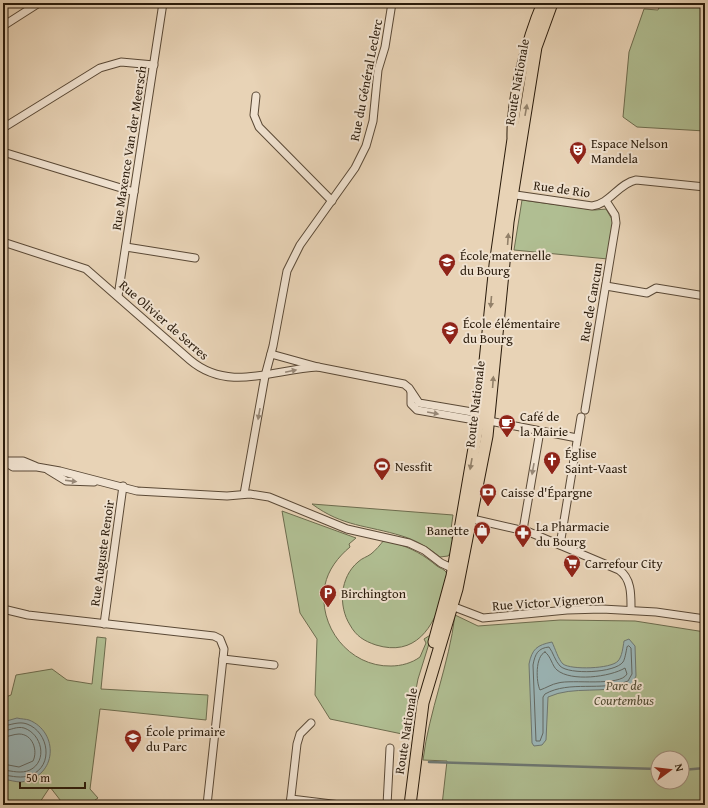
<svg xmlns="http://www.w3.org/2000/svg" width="708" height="808" font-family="'Gentium Book Plus',serif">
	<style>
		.green { fill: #b0be92; stroke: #6d6c4e; fill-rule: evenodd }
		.water { fill: #9bb6b8; stroke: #6e7873 }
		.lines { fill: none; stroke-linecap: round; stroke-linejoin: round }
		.shore { stroke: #626862; stroke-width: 1 }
		.stream { stroke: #6e7873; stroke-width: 2.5 }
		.minor-casing { stroke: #5a4936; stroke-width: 9 }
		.primary-casing { stroke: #2a1b0b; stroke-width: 13 }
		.minor { stroke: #f0e2d0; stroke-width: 7 }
		.primary { stroke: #e8d3b6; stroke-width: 11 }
		.oneway { fill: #928069 }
		.oneway2 { fill: #978877 }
		.labels { text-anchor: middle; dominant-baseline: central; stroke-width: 4; stroke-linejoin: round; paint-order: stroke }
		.street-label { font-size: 13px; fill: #2a1b0b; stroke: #f0e2d0 }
		.poi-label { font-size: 13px; fill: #2a1b0b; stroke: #f0e2d0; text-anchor: start }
		.park-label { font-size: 13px; font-style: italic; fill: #524c34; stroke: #f0e2d0 }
	</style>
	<rect width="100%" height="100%" fill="#e8d3b6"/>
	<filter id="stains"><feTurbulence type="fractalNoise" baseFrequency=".005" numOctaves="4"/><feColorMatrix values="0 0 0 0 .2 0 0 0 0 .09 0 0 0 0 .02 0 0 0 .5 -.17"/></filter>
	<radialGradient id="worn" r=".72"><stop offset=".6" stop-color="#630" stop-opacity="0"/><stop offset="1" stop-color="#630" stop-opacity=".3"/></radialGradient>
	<g class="green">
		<polygon points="661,3 705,3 705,131 637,127 623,117 629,52 644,9 658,10"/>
		<polygon points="522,200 595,210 606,209 613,221 608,259 514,250"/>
		<path d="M312 504 453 515 450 536 454 541 452 551 448 556 440 557C429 548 416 540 402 536 367 525 343 527 312 504Z"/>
		<path d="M282 511 356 538 349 544 350 547C338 557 328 570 325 585 317 626 349 667 391 666 401 666 412 663 420 657L426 643 424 639 432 634 418 679 407 735 330 719 315 695 317 639 300 613Z"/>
		<path d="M384 540C400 544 414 549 428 559 431 561 434 564 437 566 441 569 445 569 447 574 449 580 445 588 443 594 434 628 415 657 376 645 364 641 356 636 350 625 338 606 340 577 358 562 362 558 367 557 371 554 376 550 380 545 384 540Z"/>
		<path d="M455 615 478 626 560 620 635 621 705 632 704 805H442L447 761 423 760C429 711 449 665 455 615ZM658 758H682V782H658Z"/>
		<polygon points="97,637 106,638 101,689 208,695 206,720 100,709 90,789 98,798 88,805 64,805 50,787 38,805 3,805 3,698 11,695 16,675 52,669 67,680 92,684"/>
	</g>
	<g class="water">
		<path d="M629 639 635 646 636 676 632 684C604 695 574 685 548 697L546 740 542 745 534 746 532 743 529 664C532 649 537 645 552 642 555 648 558 659 563 664 571 670 611 669 618 661 622 657 623 647 624 641Z"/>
		<path d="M17 718C21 719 26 719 29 720 59 732 58 777 21 782 16 782 9 780 3 779V722Z"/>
	</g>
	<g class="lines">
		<g class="shore">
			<path d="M629 646 631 648 632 674 628 681C601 692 570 680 545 694L543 697V733L540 741H536L533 665C535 654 538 648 549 647 553 652 555 661 560 666 569 675 615 673 623 662 625 659 626 652 627 647Z"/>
			<path d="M545 652C551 656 552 666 557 670 571 682 610 677 625 668L627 674C620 687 572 679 558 683 552 684 546 688 540 690 536 682 535 656 545 652Z"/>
			<path d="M3 726C11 725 19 721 27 724 49 732 54 766 31 775 21 779 13 776 3 775"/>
			<path d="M3 731C11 730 17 726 24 728 42 734 48 761 30 770 21 774 13 771 3 770"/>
			<path d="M3 737C8 737 14 734 19 734 33 734 38 751 33 761L19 767 3 764"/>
		</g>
		<g class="stream">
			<polyline points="429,762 658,769"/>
			<polyline points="682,770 705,768"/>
		</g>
		<g class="minor-casing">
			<g id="minor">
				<polyline points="3,26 39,3"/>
				<polyline points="256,96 254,115 259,127 332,201"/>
				<polyline points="3,128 100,68 121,62 154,65"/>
				<polyline points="3,152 134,192"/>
				<path d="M509 194 592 206C610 204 619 183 636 180L705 187"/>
				<path d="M3 242 86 269 190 360C229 393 274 369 318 367"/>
				<polyline points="126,247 195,258"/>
				<polyline points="606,286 647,293 656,288 705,296"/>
				<polyline points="118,296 163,3"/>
				<polyline points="271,354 318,367 404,384 409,388 419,403 472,412 479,419"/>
				<polyline points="411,392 411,404 417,410 469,419 479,419 577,438"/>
				<polyline points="585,410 616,223 615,215 606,201"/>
				<polyline points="3,461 13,467 37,467 60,471 137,491 227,496 250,494 269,497 347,529 409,543 424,550 441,563 456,570"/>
				<polyline points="3,461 23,461 35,466"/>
				<polyline points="48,470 66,481 94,482"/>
				<polyline points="244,494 265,376 273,346 287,271 300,245 355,168 366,146 373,121 378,70 385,47 392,3"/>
				<path d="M468 518 529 532 619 570C632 579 631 596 631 610"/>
				<polyline points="523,530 540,431"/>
				<polyline points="560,545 581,417"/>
				<polyline points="449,605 483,618 567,610 602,609 656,612 705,619"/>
				<polyline points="3,609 28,615 214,636 220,639 224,649 207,805"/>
				<polyline points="104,624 123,486"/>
				<polyline points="223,659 274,665"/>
				<polyline points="291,799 340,805"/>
				<polyline points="290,805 297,744 300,734 311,723"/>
				<polyline points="387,805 390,748"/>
			</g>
		</g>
		<g class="primary-casing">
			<g id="primary">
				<path d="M434 642 452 576 479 419 495 265 513 139C512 99 527 40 543 3"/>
				<polyline points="410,805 423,703 457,589 487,436 508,222 536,47 552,3"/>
			</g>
		</g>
		<use href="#minor" class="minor"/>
		<use href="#primary" class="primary"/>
	</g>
	<defs><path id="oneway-solid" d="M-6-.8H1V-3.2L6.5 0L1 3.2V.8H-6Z"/></defs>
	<g class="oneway">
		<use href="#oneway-solid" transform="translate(526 110) rotate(-80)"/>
		<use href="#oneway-solid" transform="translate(508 239) rotate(-86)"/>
		<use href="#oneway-solid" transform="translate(491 302) rotate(95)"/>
		<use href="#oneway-solid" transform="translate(493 382) rotate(-86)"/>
		<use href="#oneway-solid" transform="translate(471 464) rotate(100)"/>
	</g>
	<g class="oneway2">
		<use href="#oneway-solid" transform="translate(291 371) rotate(-12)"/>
		<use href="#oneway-solid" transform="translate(433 413) rotate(10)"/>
		<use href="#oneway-solid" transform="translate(259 414) rotate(100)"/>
		<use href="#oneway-solid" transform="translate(533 469) rotate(100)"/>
		<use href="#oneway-solid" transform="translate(71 481) rotate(7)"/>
	</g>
	<defs>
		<g id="theatre-pin" transform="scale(0.9)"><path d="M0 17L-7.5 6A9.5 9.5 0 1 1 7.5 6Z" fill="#8f2418" stroke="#f0e2d0"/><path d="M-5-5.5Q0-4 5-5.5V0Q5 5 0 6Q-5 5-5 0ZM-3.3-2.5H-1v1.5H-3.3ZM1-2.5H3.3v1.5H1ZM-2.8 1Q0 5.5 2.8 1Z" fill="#fff"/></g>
		<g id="school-pin" transform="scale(0.9)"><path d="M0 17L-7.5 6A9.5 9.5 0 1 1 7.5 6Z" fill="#8f2418" stroke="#f0e2d0"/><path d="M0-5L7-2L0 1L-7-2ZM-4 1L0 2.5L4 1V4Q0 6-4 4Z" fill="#fff"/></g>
		<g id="cafe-pin" transform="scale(0.9)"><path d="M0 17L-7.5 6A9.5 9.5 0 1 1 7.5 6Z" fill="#8f2418" stroke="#f0e2d0"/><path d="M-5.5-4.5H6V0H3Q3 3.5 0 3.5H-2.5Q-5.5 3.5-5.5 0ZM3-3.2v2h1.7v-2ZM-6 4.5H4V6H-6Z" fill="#fff"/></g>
		<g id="church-pin" transform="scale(0.9)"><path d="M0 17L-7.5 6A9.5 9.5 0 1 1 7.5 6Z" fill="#8f2418" stroke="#f0e2d0"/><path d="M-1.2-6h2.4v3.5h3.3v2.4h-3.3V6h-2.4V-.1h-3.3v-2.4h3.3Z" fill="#fff"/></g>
		<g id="stadium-pin" transform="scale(0.9)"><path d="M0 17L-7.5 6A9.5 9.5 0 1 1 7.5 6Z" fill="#8f2418" stroke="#f0e2d0"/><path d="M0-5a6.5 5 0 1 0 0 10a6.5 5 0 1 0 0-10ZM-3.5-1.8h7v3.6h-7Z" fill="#fff"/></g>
		<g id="bank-pin" transform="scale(0.9)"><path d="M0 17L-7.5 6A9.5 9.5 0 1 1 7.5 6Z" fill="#8f2418" stroke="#f0e2d0"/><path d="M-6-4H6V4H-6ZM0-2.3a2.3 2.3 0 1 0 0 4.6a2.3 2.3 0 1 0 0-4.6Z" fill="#fff"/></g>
		<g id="shop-pin" transform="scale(0.9)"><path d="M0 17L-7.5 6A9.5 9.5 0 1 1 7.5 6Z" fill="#8f2418" stroke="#f0e2d0"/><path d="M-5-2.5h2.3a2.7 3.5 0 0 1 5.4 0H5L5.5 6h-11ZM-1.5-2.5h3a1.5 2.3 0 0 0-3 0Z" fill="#fff"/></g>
		<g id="pharmacy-pin" transform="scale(0.9)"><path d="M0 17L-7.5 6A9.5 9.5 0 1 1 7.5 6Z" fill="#8f2418" stroke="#f0e2d0"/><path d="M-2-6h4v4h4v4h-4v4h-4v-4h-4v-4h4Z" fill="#fff"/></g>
		<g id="supermarket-pin" transform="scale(0.9)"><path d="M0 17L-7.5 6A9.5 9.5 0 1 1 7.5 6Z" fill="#8f2418" stroke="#f0e2d0"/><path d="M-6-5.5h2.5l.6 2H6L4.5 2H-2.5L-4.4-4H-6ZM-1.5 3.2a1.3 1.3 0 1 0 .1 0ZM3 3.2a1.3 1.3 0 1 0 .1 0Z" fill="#fff"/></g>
		<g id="parking-pin" transform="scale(0.9)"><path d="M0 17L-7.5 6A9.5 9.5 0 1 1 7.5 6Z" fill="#8f2418" stroke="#f0e2d0"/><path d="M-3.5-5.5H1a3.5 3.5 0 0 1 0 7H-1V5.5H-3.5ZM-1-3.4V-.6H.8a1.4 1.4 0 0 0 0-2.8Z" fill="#fff"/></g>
	</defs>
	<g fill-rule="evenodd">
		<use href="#theatre-pin" x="578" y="150"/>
		<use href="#school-pin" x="447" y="262"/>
		<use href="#school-pin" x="450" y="330"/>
		<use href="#cafe-pin" x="507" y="423"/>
		<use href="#church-pin" x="552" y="460"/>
		<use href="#stadium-pin" x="382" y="466"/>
		<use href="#bank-pin" x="488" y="492"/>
		<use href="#shop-pin" x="482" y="530"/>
		<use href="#pharmacy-pin" x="523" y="533"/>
		<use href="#supermarket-pin" x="572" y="563"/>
		<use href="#parking-pin" x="328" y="593"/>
		<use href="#school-pin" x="133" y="738"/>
	</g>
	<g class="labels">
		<g class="street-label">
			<text transform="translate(366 80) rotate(-79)">Rue du Général Leclerc</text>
			<text transform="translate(517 82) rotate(-80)">Route Nationale</text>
			<text transform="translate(129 148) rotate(-81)">Rue Maxence Van der Meersch</text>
			<text transform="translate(562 189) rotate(8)">Rue de Rio</text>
			<text transform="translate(591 302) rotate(-80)">Rue de Cancun</text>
			<text transform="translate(164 320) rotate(41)">Rue Olivier de Serres</text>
			<text transform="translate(475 404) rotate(-83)">Route Nationale</text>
			<text transform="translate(102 553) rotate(-82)">Rue Auguste Renoir</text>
			<text transform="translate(548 602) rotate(-4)">Rue Victor Vigneron</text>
			<text transform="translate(406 731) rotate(-81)">Route Nationale</text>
		</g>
		<g class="poi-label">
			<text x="591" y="143">Espace Nelson<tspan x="591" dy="15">Mandela</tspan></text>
			<text x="460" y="255">École maternelle<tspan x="460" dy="15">du Bourg</tspan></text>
			<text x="463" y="323">École élémentaire<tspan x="463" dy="15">du Bourg</tspan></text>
			<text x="520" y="416">Café de<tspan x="520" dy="15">la Mairie</tspan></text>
			<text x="565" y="453">Église<tspan x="565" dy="15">Saint-Vaast</tspan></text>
			<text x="395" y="466">Nessfit</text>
			<text x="501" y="492">Caisse d'Épargne</text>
			<text x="536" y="526">La Pharmacie<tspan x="536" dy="15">du Bourg</tspan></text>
			<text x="469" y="530" text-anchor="end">Banette</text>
			<text x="585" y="563">Carrefour City</text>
			<text x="341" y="593">Birchington</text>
			<text x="146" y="731">École primaire<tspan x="146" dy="15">du Parc</tspan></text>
		</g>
		<g class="park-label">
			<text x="624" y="685">Parc de<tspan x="624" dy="15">Courtembus</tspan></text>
		</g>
	</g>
	<rect width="708" height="808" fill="none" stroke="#e8d3b6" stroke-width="16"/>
	<rect x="4" y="4" width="700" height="800" fill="none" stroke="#2a1b0b" stroke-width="2"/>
	<rect x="8" y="8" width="692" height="792" fill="none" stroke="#2a1b0b"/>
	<g transform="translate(670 770) rotate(75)"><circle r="19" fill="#f0e2d0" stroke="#a19281"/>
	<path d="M0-3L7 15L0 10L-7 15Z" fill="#8f2418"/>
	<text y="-6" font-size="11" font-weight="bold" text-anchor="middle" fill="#2a1b0b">N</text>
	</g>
	<path d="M20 782v6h65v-6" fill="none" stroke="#2a1b0b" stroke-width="2"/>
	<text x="26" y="782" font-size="12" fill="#2a1b0b" stroke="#f0e2d0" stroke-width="3" paint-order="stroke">50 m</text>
	<rect width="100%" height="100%" filter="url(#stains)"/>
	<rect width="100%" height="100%" fill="url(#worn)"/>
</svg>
